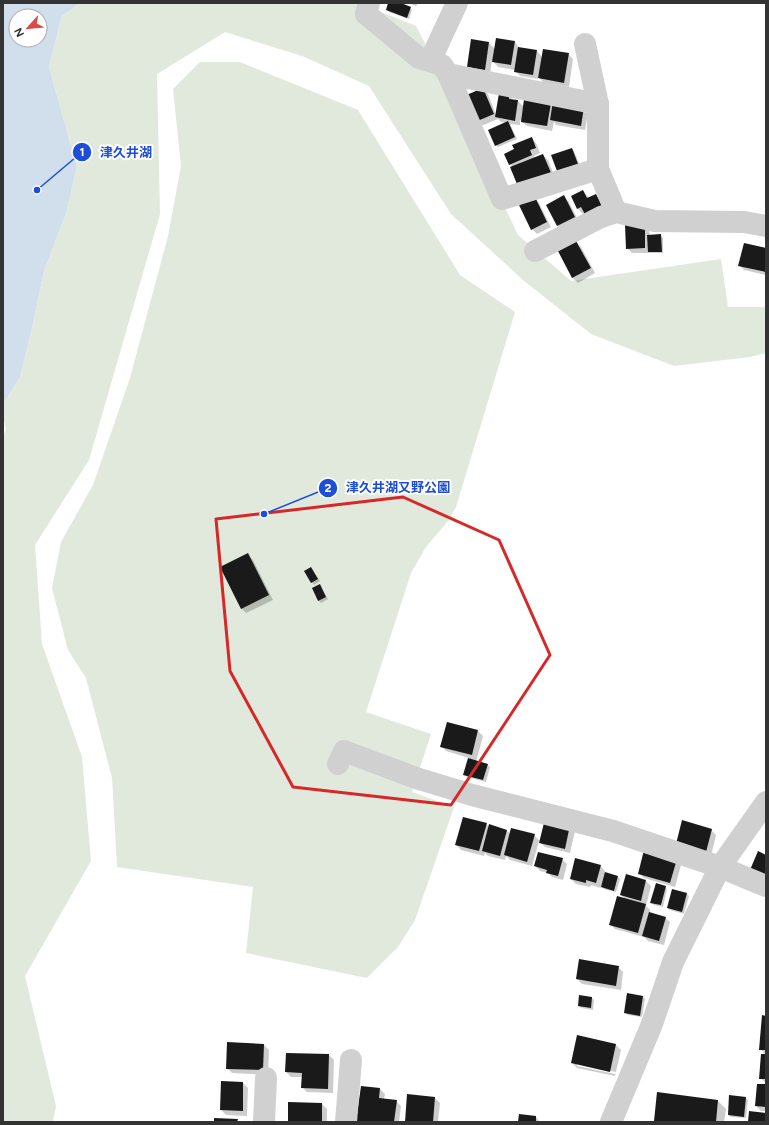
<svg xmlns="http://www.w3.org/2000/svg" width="769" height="1125" font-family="Figtree,'Noto Sans JP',sans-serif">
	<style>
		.green { fill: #e1e9dd }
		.water { fill: #d1deeb; fill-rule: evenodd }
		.shadow { fill: #0003; fill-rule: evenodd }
		.building { fill: #1a1a1a }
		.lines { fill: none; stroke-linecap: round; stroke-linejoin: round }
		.minor { stroke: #d0d0d0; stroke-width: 22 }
		.marked { fill: none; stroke: #d62828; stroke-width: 3; stroke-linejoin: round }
		.leader { fill: none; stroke: #1d4ed8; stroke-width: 1.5 }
		.callout-dot { fill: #1d4ed8; stroke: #fff; stroke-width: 1.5 }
		.mark-label { font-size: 12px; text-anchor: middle; font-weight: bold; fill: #fff }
		.callout-label { font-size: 13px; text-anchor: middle; font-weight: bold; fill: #1d4ed8; stroke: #fff; stroke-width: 4; stroke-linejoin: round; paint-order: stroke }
	</style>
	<rect width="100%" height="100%" fill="#fff"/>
	<g class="green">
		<polygon points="73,3 359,3 416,26 453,97 518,235 571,281 721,259 728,307 763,307 766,306 766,353 750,357 674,366 591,334 523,280 451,214 369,86 302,56 225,32 157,74 160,214 89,460 35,545 42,644 82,757 91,861 25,976 56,1106 53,1122 3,1122 3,435 6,430 3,416 3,404 20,377 33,324 44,271 66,213 77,167 49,67 62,15"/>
		<polygon points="200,62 240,62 358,110 460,275 515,312 456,507 448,521 426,547 411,573 366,712 431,734 412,792 454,807 415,920 398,947 367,978 246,953 253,887 117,867 112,778 86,678 68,650 52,588 61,542 93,485 130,378 168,236 181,166 173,89"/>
	</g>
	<path class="water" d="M3 3H78L73 8 62 15 49 67 77 167 66 213 44 271 33 324 20 377 3 404ZM16 16H40V40H16Z"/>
	<g class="shadow">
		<polygon points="389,3 398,3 410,8 412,10 409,19 389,12 387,9"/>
		<polygon points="408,3 418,3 416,6"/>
		<polygon points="472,40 489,43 495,49 515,42 519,48 537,51 542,57 568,54 573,59 569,87 544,83 538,77 538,79 520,76 515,71 515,70 498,67 492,60 490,74 473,72"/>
		<polygon points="483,89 488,94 496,115 509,96 514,100 518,101 524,107 525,100 588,113 585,130 556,125 554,122 552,131 527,126 520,120 520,125 510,124 517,139 498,147 496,145 507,123 501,122 498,119 481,126 476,121"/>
		<polygon points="531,138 536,143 540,153 534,156 535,158 543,155 548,160 556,180 513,167 510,164"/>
		<polygon points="572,149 574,151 580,166 560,173"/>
		<polygon points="583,191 589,198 595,195 600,200 592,223 585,213 583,214 578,209 572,196"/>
		<polygon points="564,197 569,202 579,222 563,231 558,226 547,205"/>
		<polygon points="534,198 539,203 551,227 537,234 532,229"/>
		<polygon points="626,226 649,230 650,236 661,236 663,238 663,253 632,253 627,248"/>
		<polygon points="576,242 581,247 595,273 578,283 573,278 559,251"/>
		<polygon points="766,249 766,275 744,270 739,265"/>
		<polygon points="248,555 253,560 273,600 246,613 241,608"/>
		<polygon points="311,568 320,581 314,585 305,572"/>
		<polygon points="320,586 328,599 321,603 318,600"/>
		<polygon points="447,723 478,731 483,736 476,762 487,765 490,767 486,782 467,777 465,774 469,758 446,751 441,746"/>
		<polygon points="546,820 575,831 570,853 545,847 539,841 532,866 510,860 506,856 505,860 488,856 485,853 484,856 461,850 456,845 486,824 489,827 507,831 511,834 534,835 540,841"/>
		<polygon points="711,830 716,835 711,856 682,849"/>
		<polygon points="645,851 681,865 675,887 644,878 639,873"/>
		<polygon points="562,859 567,864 563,880 552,877 548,873 540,871 535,866"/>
		<polygon points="600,866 605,871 605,873 618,877 620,879 616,892 604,889 601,886 601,888 591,885 590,887 576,884 571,879"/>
		<polygon points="626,876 646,881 651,886 646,906 650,910 650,913 665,918 670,922 664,945 648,941 644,937 615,929 610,924 626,900 621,895"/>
		<polygon points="665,887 667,889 663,907 654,905 651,902"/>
		<polygon points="686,893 689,896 684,914 670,910 668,908"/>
		<polygon points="618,967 623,972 621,990 582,984 577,979"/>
		<polygon points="628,994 643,996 645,999 642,1017 628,1015 625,1013"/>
		<polygon points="592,998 594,1000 593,1010 581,1008 579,1006"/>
		<polygon points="766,1017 766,1055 760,1049"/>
		<path d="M578 1036 616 1045 621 1050 615 1076 577 1068 572 1063ZM577 1063 616 1072 615 1074 577 1066Z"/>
		<polygon points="264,1045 269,1050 268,1075 232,1073 227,1068"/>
		<polygon points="287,1054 329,1055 334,1060 333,1093 307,1092 302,1087 302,1077 291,1077 286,1072"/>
		<polygon points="766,1055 766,1083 760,1078"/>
		<polygon points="243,1083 248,1088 247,1116 226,1115 221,1110"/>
		<polygon points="766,1085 766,1111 761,1111 756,1106"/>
		<polygon points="380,1089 385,1094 384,1099 396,1101 401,1106 399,1122 358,1122"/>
		<polygon points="658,1093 718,1101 726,1109 724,1122 656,1122 655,1121"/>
		<polygon points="435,1098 440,1103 438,1122 406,1122"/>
		<polygon points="745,1098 748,1100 746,1118 731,1117 729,1115"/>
		<polygon points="289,1103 322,1104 327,1109 327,1122 289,1122"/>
		<polygon points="536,1117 540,1122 519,1122"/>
	</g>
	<g class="building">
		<polygon points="388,3 401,3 411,7 407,18 386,10"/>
		<polygon points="496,38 515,41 511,65 492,62"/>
		<polygon points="471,39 489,42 485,70 467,67"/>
		<polygon points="518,47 537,50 533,75 514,72"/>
		<polygon points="543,49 569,53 564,83 538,78"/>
		<polygon points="483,88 494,114 475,122 464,96"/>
		<polygon points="499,93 510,95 509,99 518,100 515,121 495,117"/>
		<polygon points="524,99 551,103 547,126 521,122"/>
		<polygon points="553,101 584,107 581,126 550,120"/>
		<polygon points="508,121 515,137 495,146 488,130"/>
		<polygon points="532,137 536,148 530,150 532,155 509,165 504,154 514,149 512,145"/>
		<polygon points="572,148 578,164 557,171 551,155"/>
		<polygon points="543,154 552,175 519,189 510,167"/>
		<polygon points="583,190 587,198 596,194 604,210 587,218 581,207 577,209 571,196"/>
		<polygon points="564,195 575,217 557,226 546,205"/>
		<polygon points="535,197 547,222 531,230 519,205"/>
		<polygon points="645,224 645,248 626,249 625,225"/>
		<polygon points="661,234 662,252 648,252 647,235"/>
		<polygon points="576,241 591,268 572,278 558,251"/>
		<polygon points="744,243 766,248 766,272 738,266"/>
		<polygon points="248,553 269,595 241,609 220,567"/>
		<polygon points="311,567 318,579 311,583 304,571"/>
		<polygon points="320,584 326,597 318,601 312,588"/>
		<polygon points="447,722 478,730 472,755 440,747"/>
		<polygon points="468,758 488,764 483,780 463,775"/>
		<polygon points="463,817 487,823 479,851 455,845"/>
		<polygon points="545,819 570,825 565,849 539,843"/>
		<polygon points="682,820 712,829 706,852 676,844"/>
		<polygon points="489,824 507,830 500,856 482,851"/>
		<polygon points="511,828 535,834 527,862 504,855"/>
		<polygon points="644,850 677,859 670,883 638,874"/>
		<polygon points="758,851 766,855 766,878 750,870"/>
		<polygon points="538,852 563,858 558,876 546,873 547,870 534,866"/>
		<polygon points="575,858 601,865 596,883 586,880 586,883 570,879"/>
		<polygon points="605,872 618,876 614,891 601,887"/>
		<polygon points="626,874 646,880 641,901 620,895"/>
		<polygon points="656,883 666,886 661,905 650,903"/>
		<polygon points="672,889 687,893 682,912 667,908"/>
		<polygon points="617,896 646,904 638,933 609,925"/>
		<polygon points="649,912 666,917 659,941 642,936"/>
		<polygon points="579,959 619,966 616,986 576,979"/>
		<polygon points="627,993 643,996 640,1016 624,1013"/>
		<polygon points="579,995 592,997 591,1008 578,1006"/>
		<polygon points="762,1015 766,1016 766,1050 759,1050"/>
		<polygon points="577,1035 616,1044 610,1072 571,1063"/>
		<polygon points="227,1042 264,1044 263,1070 226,1069"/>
		<polygon points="286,1053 329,1054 328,1089 301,1088 302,1073 285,1072"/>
		<polygon points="761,1054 766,1054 766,1079 759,1079"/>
		<polygon points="221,1081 243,1082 243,1111 220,1110"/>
		<polygon points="757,1084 766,1084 766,1107 755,1106"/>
		<polygon points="361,1086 380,1088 379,1098 397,1100 394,1122 356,1122"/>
		<polygon points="657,1092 718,1100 716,1122 654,1121"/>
		<polygon points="407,1094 435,1097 433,1122 405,1122"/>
		<polygon points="729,1095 746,1097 744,1117 728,1115"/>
		<polygon points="288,1102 322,1103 322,1122 288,1122"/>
		<polygon points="749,1111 766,1113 766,1122 748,1122"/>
		<polygon points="519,1114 536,1116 536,1122 518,1122"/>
		<polygon points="214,1118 238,1119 237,1122 214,1122"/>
	</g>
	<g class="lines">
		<g class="minor">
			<polyline points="369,3 366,14 419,58 442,65 448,74 502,199 598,169"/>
			<polyline points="585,44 598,104 598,169 616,212"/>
			<polyline points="430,61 457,3"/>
			<polyline points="448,74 598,104"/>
			<polyline points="535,251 601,217 616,212 655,221 744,222 766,226"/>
			<polyline points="338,764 344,751 416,778 472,795 613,831 720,867 766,886"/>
			<polyline points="264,1122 266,1078"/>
			<polyline points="346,1122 351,1060"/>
			<polyline points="611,1122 652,1024 673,962 720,867 766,802"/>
		</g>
	</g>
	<path class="marked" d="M403 497 499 540 550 655 451 805 293 787 230 671 216 519Z"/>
	<path class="leader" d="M37 190L82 152M264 514L328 488"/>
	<g class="callout-dot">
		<circle cx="37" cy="190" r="4"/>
		<circle cx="264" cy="514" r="4"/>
		<circle cx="82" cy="152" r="10"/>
		<circle cx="328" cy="488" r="10"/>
	</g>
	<g class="mark-label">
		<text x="82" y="156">1</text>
		<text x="328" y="492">2</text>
	</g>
	<g class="callout-label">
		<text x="126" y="157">津久井湖</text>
		<text x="398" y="492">津久井湖又野公園</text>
	</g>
	<rect width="769" height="1125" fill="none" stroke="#333333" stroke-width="8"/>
	<g transform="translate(28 28) rotate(243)"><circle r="19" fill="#ffffff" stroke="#adadad"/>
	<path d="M0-3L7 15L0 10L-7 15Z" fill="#d84b47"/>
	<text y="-6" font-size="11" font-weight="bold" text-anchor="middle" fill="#333333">N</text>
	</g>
</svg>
